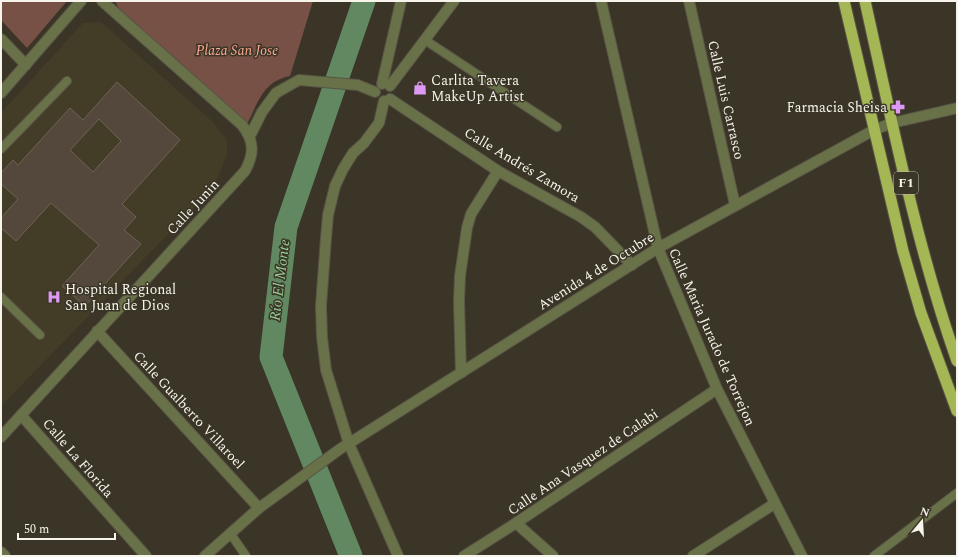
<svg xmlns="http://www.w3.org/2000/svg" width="958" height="557" font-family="Spectral,serif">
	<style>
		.built { fill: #433c27 }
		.green { fill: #775145 }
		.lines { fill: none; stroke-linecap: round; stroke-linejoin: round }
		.river { stroke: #628861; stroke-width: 23 }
		.building { fill: #54483c; stroke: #6f6256; fill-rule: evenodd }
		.service-casing { stroke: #585446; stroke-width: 10 }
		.minor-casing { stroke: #585446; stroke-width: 12 }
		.trunk-casing { stroke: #585446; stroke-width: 13 }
		.service { stroke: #697148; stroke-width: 8 }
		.minor { stroke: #697148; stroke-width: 10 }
		.trunk { stroke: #a5b654; stroke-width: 11 }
		.labels { text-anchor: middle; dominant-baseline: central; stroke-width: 3; stroke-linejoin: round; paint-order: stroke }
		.shield { fill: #3a3527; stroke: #bebbb0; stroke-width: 1 }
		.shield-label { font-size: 13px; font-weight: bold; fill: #f7f4eb }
		.park-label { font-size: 14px; font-style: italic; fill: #fcaa92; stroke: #3a3527 }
		.poi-label { font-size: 14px; fill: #f7f4eb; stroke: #3a3527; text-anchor: start }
		.street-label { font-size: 14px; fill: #f7f4eb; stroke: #3a3527 }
		.water-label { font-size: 15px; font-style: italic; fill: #96d195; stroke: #3a3527 }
	</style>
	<rect width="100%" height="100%" fill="#3a3527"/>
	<polygon class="built" points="101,22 215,124 227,141 227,155 213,188 1,406 1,113 83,23"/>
	<g class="green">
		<polygon points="1,1 67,1 27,48 1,20"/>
		<path d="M115 1H313L290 76C263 81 258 103 247 124L119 9Z"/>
	</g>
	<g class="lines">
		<polyline class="river" points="351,556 271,357 286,227 364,1"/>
	</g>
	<path class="building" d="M117 82 180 140 122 204 136 217 124 230 141 244 85 306 62 286 99 245 51 203 16 241 1 228V218L18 199 1 184V173L13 160 18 165 70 108 83 120ZM99 119 121 141 93 172 70 150Z"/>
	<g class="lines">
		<g class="service-casing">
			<g id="service">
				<polyline points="425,40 557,127"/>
				<polyline points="1,149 67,81"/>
				<polyline points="1,297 40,335"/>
				<polyline points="230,533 246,556"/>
				<polyline points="874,556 957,493"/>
			</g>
		</g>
		<g class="minor-casing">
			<g id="minor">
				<polyline points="601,1 658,248 717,389 802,556"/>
				<polyline points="689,1 735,205"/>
				<polyline points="1,39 26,65"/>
				<polyline points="382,84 401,1"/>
				<polyline points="390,86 454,1"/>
				<polyline points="1,93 81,1"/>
				<polyline points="390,99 498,171 581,217 595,227 632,265"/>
				<polyline points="384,101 379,123 364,143 353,153 343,169 335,186 328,215 326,238 321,306 322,337 326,370 349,444 398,556"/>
				<polyline points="250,136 262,112 276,93 299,80 358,85 375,92"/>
				<polyline points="97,331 259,508"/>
				<polyline points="461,373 459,301 460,276 467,228 471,214 498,171"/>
				<polyline points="21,415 146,556"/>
				<path d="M1 437 245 171C254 154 255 142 242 125L102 1"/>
				<polyline points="516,523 553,556"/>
				<polyline points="1,552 5,556"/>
				<polyline points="205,556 259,508 340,449 658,248 874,130 892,123 957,108"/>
				<polyline points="464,556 516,523 717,389"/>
				<polyline points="693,556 774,504"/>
			</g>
		</g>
		<g class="trunk-casing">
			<g id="trunk">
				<polyline points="844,1 903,251 921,313 957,411"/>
				<path d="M865 1C892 122 916 244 957 361"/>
			</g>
		</g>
		<use href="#service" class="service"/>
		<use href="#minor" class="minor"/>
		<use href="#trunk" class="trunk"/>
	</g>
	<defs>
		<g id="shop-bare" transform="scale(1.08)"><path d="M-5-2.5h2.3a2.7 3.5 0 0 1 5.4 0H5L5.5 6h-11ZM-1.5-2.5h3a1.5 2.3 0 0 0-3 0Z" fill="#dd99f3" stroke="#3a3527" stroke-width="2.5" paint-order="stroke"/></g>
		<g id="pharmacy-bare" transform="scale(1.08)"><path d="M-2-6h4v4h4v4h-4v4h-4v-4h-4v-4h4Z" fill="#dd99f3" stroke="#3a3527" stroke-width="2.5" paint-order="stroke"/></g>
		<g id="hospital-bare" transform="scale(1.08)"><path d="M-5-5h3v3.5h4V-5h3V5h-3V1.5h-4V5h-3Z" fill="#dd99f3" stroke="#3a3527" stroke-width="2.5" paint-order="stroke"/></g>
	</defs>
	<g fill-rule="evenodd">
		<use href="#shop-bare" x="420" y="88"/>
		<use href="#pharmacy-bare" x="898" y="107"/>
		<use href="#hospital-bare" x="54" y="297"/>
	</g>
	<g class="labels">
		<rect class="shield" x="894" y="172" width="24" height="22" rx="3"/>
		<g class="shield-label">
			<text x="906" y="183">F1</text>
		</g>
		<g class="park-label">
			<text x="237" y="50">Plaza San Jose</text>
		</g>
		<g class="poi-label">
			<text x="431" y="80">Carlita Tavera<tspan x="431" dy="16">MakeUp Artist</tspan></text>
			<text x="887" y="107" text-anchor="end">Farmacia Sheisa</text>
			<text x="65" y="289">Hospital Regional<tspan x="65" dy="16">San Juan de Dios</tspan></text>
		</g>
		<g class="street-label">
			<text transform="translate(726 100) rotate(77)">Calle Luis Carrasco</text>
			<text transform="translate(522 165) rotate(31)">Calle Andrés Zamora</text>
			<text transform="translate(193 207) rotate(-47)">Calle Junin</text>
			<text transform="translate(596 271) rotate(-32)">Avenida 4 de Octubre</text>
			<text transform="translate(712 337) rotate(66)">Calle Maria Jurado de Torrejon</text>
			<text transform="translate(189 410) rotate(47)">Calle Gualberto Villaroel</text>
			<text transform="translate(78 458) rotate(49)">Calle La Florida</text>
			<text transform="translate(583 462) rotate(-34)">Calle Ana Vasquez de Calabi</text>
		</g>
		<g class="water-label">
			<text transform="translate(280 280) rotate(-83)">Río El Monte</text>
		</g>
	</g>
	<rect width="958" height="557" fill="none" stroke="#f7f4eb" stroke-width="4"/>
	<g transform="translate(922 521) rotate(18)" stroke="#3a3527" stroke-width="3" paint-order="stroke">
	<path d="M0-3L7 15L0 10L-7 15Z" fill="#f7f4eb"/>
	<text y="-6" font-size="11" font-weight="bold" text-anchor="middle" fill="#f7f4eb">N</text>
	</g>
	<path d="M18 533v6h97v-6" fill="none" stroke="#f7f4eb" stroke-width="2"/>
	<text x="24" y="533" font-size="12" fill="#f7f4eb" stroke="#3a3527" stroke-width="3" paint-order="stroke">50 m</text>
</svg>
